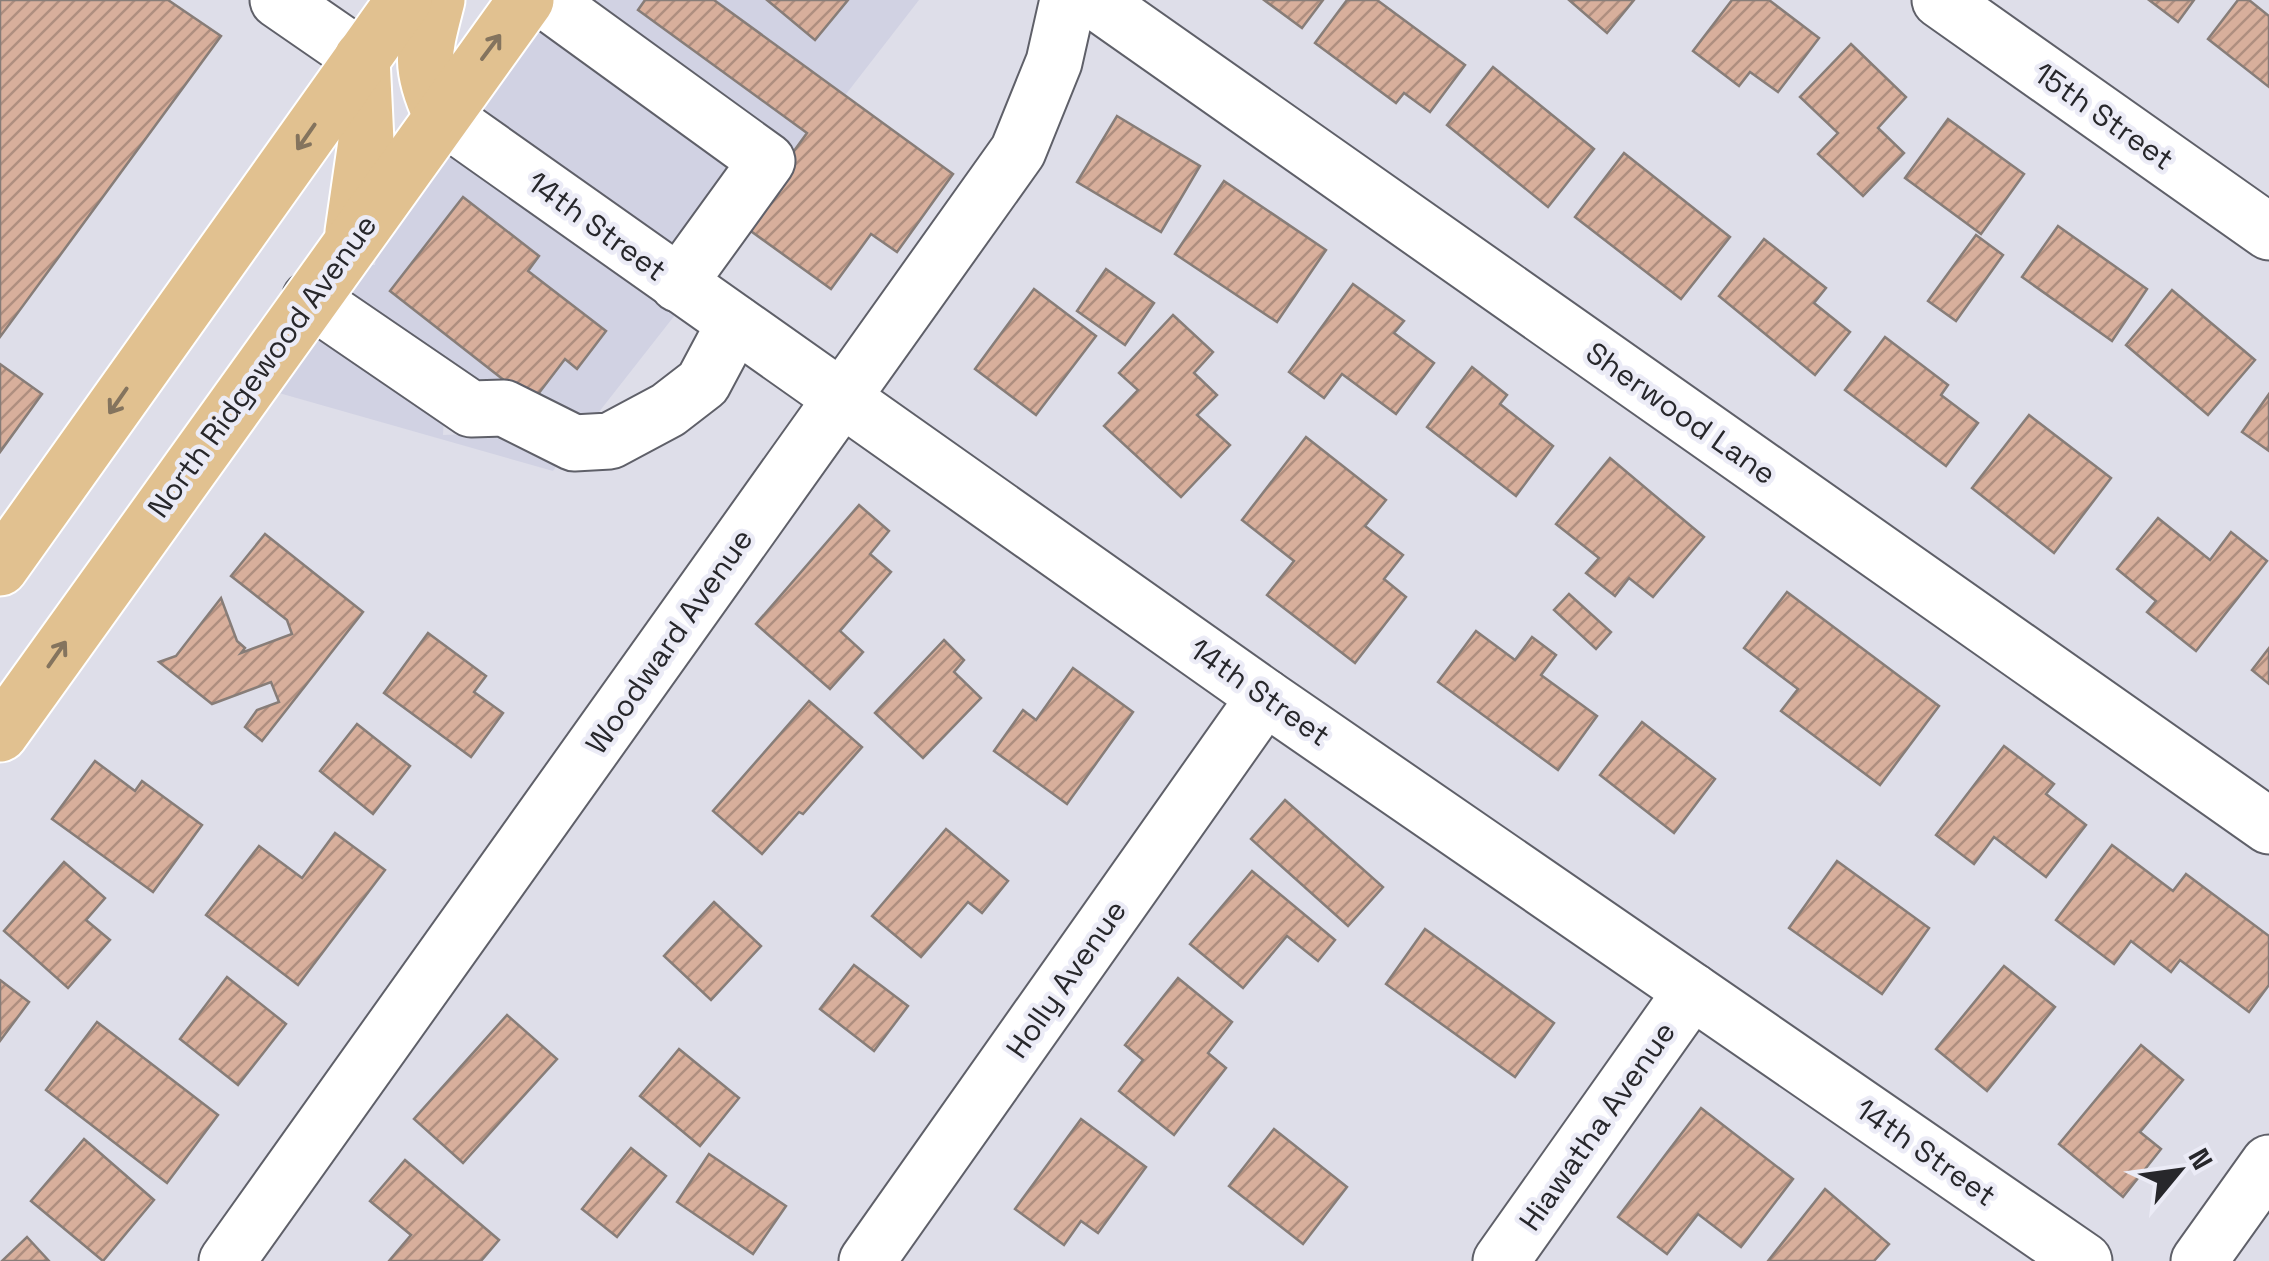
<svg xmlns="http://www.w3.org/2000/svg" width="2269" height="1261" font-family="'Space Grotesk',sans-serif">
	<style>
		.built { fill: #d1d2e3 }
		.building { fill: url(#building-hatch); stroke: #877d78; stroke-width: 2.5 }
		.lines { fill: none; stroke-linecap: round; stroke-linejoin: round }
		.minor-casing { stroke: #5f6069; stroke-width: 59 }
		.major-casing { stroke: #fff; stroke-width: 59 }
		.minor { stroke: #fff; stroke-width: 55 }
		.major { stroke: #e1c190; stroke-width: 55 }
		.oneway { stroke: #84745e }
		.labels { text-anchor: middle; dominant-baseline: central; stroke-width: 9; stroke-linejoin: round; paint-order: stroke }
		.street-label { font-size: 30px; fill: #27272b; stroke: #ebebf6 }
	</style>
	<defs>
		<pattern id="building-hatch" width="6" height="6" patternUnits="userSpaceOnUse" patternTransform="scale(2.5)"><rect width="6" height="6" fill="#d8af9c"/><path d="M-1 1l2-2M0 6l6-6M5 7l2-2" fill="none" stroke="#af8e7f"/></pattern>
	</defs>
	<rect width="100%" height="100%" fill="#dedee9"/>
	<g class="built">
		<polygon points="556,0 919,0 708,272 478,109"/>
		<polygon points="446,152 675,315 595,417 582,417 446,385 443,435 495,433 558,464 553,471 279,393 364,265 375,265 377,247"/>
	</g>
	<g class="building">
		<polygon points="0,0 168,0 221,36 0,337"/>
		<polygon points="645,0 714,0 953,174 897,252 871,234 831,289 741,224 807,133 638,10"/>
		<polygon points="767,0 848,0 815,40"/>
		<polygon points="1264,0 1323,0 1302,28"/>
		<polygon points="1347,0 1377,0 1465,65 1430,112 1404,93 1396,103 1315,43"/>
		<polygon points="1569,0 1634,0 1607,33"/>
		<polygon points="1732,0 1769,0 1819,38 1778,92 1750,72 1739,86 1693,51"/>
		<polygon points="2149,0 2194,0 2178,22"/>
		<polygon points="2238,0 2249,0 2269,16 2269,87 2208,39"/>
		<polygon points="1851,44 1906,97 1878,128 1904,153 1863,196 1818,154 1838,133 1800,97"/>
		<polygon points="1493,67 1594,149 1548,207 1447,125"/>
		<polygon points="1117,116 1200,166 1161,232 1077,182"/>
		<polygon points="1948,119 2024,174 1981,234 1905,178"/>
		<polygon points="1624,153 1730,237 1681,299 1575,217"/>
		<polygon points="1224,181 1326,250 1277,322 1175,254"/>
		<polygon points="463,197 539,256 528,271 606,331 577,369 565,359 532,402 390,291"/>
		<polygon points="2058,226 2147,289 2112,341 2022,277"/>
		<polygon points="1976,235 2003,255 1956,321 1928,301"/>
		<polygon points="1764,239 1826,288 1814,303 1850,332 1815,375 1719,296"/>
		<polygon points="1106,269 1154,303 1125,345 1077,311"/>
		<polygon points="1353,284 1404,321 1394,333 1434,363 1396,414 1342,374 1324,398 1289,372"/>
		<polygon points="1034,289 1096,336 1036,415 975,369"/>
		<polygon points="2172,290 2255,360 2208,415 2126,345"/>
		<polygon points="1173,315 1213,352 1194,373 1217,395 1197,415 1230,445 1181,497 1104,426 1138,390 1119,373"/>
		<polygon points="1885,337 1948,385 1941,395 1978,423 1946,466 1845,390"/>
		<polygon points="0,364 42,394 0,452"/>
		<polygon points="1472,367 1507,395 1500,404 1553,446 1516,496 1427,427"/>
		<polygon points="2269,394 2269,451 2242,432"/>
		<polygon points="2029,415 2111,478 2054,553 1972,488"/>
		<polygon points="1306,437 1386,500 1365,526 1403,555 1384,579 1406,597 1355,663 1267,595 1294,561 1242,520"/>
		<polygon points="1610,458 1704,537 1653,597 1629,578 1615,596 1586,573 1599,558 1556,524"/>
		<polygon points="859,505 889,531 870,554 891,572 840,631 863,652 830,689 756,624"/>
		<polygon points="2158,518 2210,560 2231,532 2267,561 2196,651 2147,612 2156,601 2117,569"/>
		<polygon points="265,534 363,612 262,741 245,727 257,710 279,702 271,682 212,704 159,662 176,656 221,598 237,641 245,648 241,653 292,634 287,620 231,576"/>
		<polygon points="1787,592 1939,706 1880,785 1781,711 1798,689 1744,648"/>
		<polygon points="1569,594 1611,632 1596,649 1554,610"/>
		<polygon points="1476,631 1515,660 1532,637 1556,655 1541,675 1597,716 1558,770 1438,682"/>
		<polygon points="428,633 486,676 474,692 503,713 471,757 384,693"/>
		<polygon points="944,640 964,660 954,672 981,698 923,758 875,713"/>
		<polygon points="2269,648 2269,684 2252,670"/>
		<polygon points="1073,668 1133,712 1067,804 994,751 1023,710 1036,720"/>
		<polygon points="809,701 862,747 803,814 799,812 762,854 713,811"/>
		<polygon points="1642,722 1715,779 1674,833 1600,775"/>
		<polygon points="357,724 410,766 373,814 320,771"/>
		<polygon points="2004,746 2054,784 2046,794 2086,825 2046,877 1994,837 1974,864 1936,835"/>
		<polygon points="95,761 135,791 142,781 202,825 153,892 52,819"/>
		<polygon points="1285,800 1383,887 1348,926 1251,839"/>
		<polygon points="946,829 1008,881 982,913 968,902 921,957 872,916"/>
		<polygon points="335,833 385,870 298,985 206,915 259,846 302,878"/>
		<polygon points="2112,845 2173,891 2186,874 2269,936 2269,985 2249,1012 2180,960 2171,972 2131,941 2114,964 2056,920"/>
		<polygon points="1837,861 1929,928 1882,994 1789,928"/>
		<polygon points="64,862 105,898 86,920 110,940 68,988 4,931"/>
		<polygon points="1252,871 1335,940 1318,961 1287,936 1243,988 1190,944"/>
		<polygon points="714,902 761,946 711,1000 664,956"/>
		<polygon points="1425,929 1554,1023 1515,1077 1386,984"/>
		<polygon points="854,965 908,1006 874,1051 820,1009"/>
		<polygon points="2004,966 2055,1007 1987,1091 1936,1049"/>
		<polygon points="227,977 286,1024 238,1085 180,1039"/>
		<polygon points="1178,978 1232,1022 1208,1053 1226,1068 1174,1135 1119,1091 1143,1060 1125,1045"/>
		<polygon points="0,980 29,1002 0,1041"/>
		<polygon points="507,1015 557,1059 463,1163 414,1119"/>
		<polygon points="97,1022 218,1115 167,1183 46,1090"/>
		<polygon points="2141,1045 2183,1080 2140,1132 2161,1149 2123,1197 2059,1144"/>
		<polygon points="679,1049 739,1098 700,1146 640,1096"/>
		<polygon points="1701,1108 1793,1179 1741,1247 1698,1214 1667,1254 1618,1217"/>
		<polygon points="1081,1119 1146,1167 1098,1233 1081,1221 1064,1245 1015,1209"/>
		<polygon points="1274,1129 1347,1187 1303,1244 1229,1186"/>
		<polygon points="84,1139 154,1200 103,1261 31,1201"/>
		<polygon points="631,1148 666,1176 617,1237 582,1209"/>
		<polygon points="709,1154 786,1206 753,1254 677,1202"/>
		<polygon points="405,1160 499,1240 481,1261 389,1261 411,1235 370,1201"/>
		<polygon points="1825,1189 1889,1244 1874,1261 1768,1261"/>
		<polygon points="27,1237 49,1261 2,1261"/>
	</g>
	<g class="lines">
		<g class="minor-casing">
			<g id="minor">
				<polyline points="278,0 362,58"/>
				<polyline points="545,0 767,161 678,284"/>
				<polyline points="1094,0 2269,826"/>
				<polyline points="1940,0 2269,232"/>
				<polyline points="441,115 1265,697 2084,1261"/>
				<polyline points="310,299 471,409 504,408 574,443 610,441 668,410 703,383 735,323"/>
				<polyline points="227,1261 1018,151 1054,62 1068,0"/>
				<polyline points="867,1261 1265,697"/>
				<polyline points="1501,1261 1692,991"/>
				<polyline points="2199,1261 2269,1163"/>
			</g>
		</g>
		<g class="major-casing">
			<g id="major">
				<path d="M437 0C424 51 418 65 441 115"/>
				<polyline points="353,232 366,142 362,58"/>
				<polyline points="0,568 404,0"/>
				<polyline points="0,734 526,0"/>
			</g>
		</g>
		<use href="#minor" class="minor"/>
		<use href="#major" class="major"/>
	</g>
	<defs><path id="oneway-shaft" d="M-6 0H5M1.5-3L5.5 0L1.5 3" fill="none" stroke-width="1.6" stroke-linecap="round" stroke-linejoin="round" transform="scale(2.5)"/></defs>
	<g class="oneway">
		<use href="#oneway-shaft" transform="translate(491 47) rotate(-53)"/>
		<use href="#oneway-shaft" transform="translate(306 137) rotate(125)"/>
		<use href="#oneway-shaft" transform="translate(118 401) rotate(125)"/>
		<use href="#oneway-shaft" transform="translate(57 654) rotate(-55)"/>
	</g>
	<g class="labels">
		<g class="street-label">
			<text transform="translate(2104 116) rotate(35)">15th Street</text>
			<text transform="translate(597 226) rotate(36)">14th Street</text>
			<text transform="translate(262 366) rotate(-54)">North Ridgewood Avenue</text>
			<text transform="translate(1681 413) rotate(35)">Sherwood Lane</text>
			<text transform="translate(669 641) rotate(-55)">Woodward Avenue</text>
			<text transform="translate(1260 692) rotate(35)">14th Street</text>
			<text transform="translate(1066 979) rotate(-55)">Holly Avenue</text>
			<text transform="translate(1597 1126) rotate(-55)">Hiawatha Avenue</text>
			<text transform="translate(1926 1152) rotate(35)">14th Street</text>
		</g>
	</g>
	<g transform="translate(2179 1171) rotate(61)" stroke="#ebebf6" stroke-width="8" paint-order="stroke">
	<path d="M0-8L18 38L0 25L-18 38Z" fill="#27272b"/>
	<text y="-15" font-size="28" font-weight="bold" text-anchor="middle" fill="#27272b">N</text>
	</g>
</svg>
